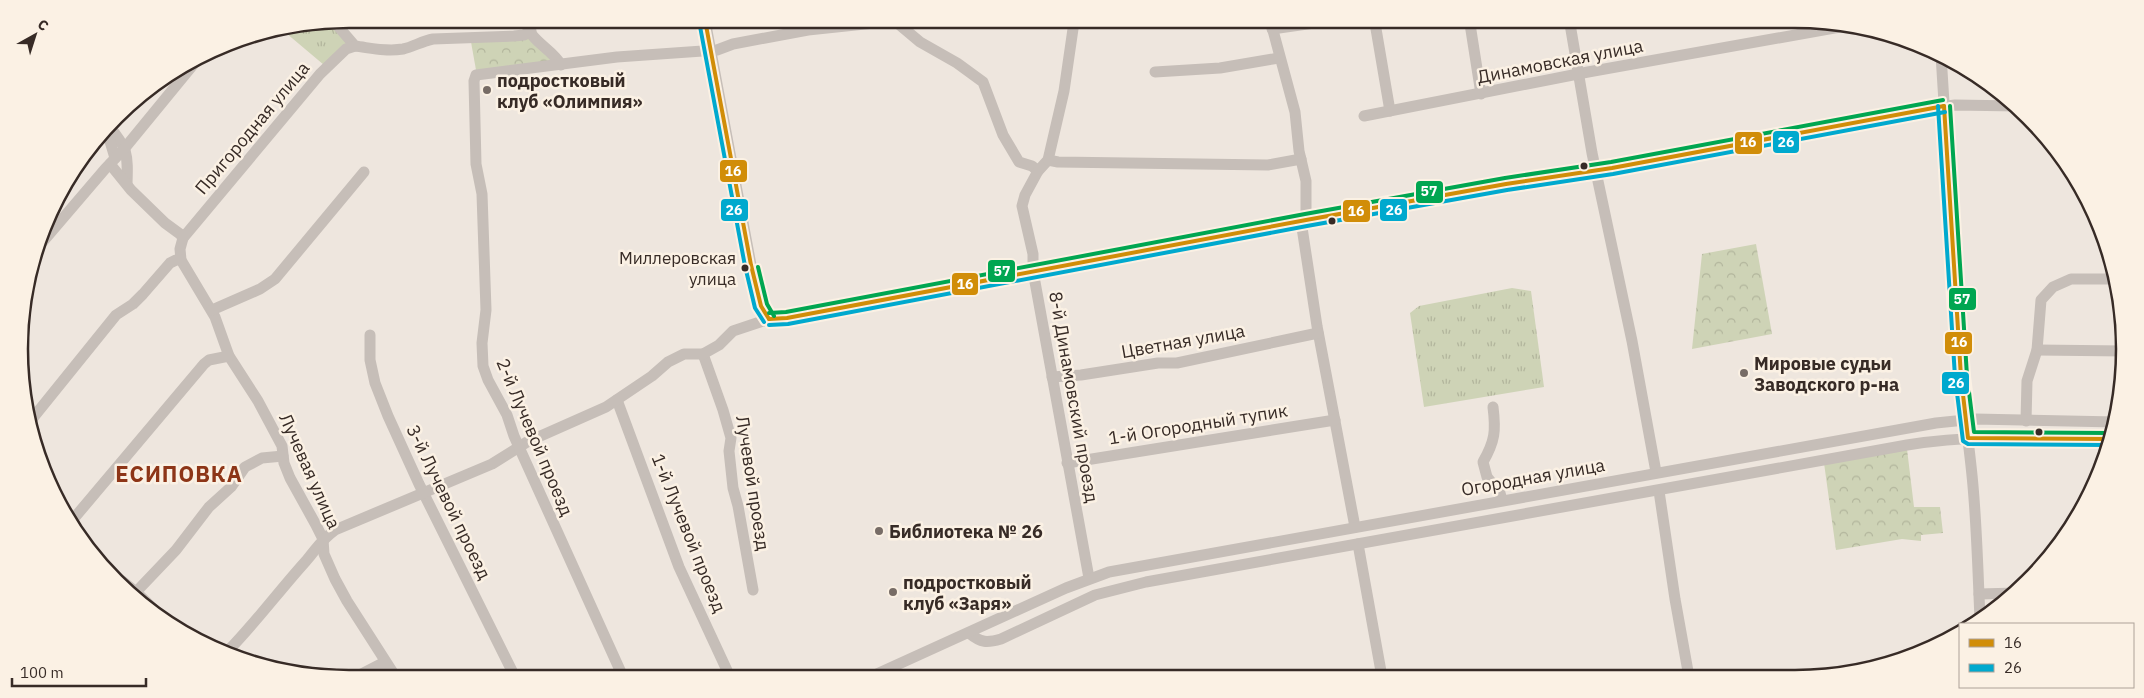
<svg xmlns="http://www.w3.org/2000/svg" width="2144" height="698" font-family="'IBM Plex Sans',sans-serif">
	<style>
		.grass { fill: url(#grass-tufts) }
		.forest { fill: url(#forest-crowns) }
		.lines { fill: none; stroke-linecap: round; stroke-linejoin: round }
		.minor { stroke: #c6beb8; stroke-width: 11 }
		.bus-1-casing { stroke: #fbf1e4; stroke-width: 8 }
		.bus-2-casing { stroke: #fbf1e4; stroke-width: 8 }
		.bus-3-casing { stroke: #fbf1e4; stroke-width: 8 }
		.bus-1 { stroke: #d18d08; stroke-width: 4 }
		.bus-2 { stroke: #00a9ce; stroke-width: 4 }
		.bus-3 { stroke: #00a651; stroke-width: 4 }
		.poi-dot { fill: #776c66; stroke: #fbf1e4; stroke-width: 2 }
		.bus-dot { fill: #372b26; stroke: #fbf1e4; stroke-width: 2 }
		.labels { text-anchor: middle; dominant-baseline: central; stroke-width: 5; stroke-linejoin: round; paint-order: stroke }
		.bus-label { font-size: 17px; fill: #372b26; stroke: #fbf1e4; text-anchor: end }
		.street-label { font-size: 18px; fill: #372b26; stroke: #fbf1e4 }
		.poi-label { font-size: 18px; font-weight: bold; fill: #372b26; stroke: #fbf1e4; text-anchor: start }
		.district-label { font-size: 22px; font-weight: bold; letter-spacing: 1px; fill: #8d3517; stroke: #fbf1e4 }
		.rim { fill: none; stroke: #372b26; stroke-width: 2.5 }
		.line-badge { stroke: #fbf1e4; stroke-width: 2 }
		.badge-label { font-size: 14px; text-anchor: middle; font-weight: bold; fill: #fff }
	</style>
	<defs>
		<pattern id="grass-tufts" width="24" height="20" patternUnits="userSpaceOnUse" patternTransform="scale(1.25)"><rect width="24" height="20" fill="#ced3b6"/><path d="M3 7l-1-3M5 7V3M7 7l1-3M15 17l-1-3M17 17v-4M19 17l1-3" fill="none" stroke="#b2b59c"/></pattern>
		<pattern id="forest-crowns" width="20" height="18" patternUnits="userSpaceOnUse" patternTransform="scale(1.25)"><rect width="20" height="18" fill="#ced3b6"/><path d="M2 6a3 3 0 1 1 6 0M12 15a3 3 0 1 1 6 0" fill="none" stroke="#b2b59c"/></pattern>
	</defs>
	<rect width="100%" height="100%" fill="#eee6de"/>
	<g class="grass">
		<polygon points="325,21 349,43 324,65 286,33 274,28 285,25"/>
		<polygon points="1512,288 1531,291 1544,387 1424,407 1410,313 1419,306"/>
	</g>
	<g class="forest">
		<polygon points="530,36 550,58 551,63 476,70 471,42"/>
		<polygon points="1756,244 1772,334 1692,349 1702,254"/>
		<polygon points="1907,449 1914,507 1940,507 1943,533 1921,535 1921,541 1902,539 1836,550 1824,463"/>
	</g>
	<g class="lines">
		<g class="minor">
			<path d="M526 20C528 41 552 48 561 65"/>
			<polyline points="705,20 751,265 761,306 769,319"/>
			<path d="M329 21 337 25 355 46C371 48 386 52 403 49 413 47 422 41 433 39L514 36 524 35 531 31"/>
			<polyline points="895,21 920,42 957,63 983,82 1003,135 1019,162 1032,166 1038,171"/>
			<polyline points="1074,22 1064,91 1048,160 1038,171 1025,195 1022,206 1033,254 1033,271 1089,578"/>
			<polyline points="1271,23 1295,112 1299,151 1306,181 1306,220"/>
			<polyline points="1375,23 1390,111"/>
			<polyline points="1470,24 1481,94"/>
			<polyline points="1570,24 1592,153 1632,341 1656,472"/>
			<polyline points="1272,29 1314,23"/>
			<path d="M1941 55C1948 162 1953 270 1961 377 1964 414 1970 450 1973 486 1977 531 1978 575 1980 619"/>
			<polyline points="1155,72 1220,68 1279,58"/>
			<polyline points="1364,116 1588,72 1851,25"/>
			<path d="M108 125C128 148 128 154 127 184"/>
			<polyline points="106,128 115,158"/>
			<polyline points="1048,160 1058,162 1268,165 1301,159"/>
			<polyline points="110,164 131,190 165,223 180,234 183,238 180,249 181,260 215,317 229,356 258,401 282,446 284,463 290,478 316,525 323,539 324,554 335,579 347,601 397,679"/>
			<polyline points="1301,221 1317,326 1355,527"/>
			<polyline points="183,238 320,74 346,49 355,46"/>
			<polyline points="40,245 105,169 124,149 197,60"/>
			<polyline points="212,310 260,289 275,279 364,172"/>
			<polyline points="370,335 370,360 375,383 388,416 419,484 516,679"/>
			<polyline points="2037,350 2125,351"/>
			<polyline points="703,354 723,410 731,438 729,451 733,488 738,506 753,590"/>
			<polyline points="1052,377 1081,375 1158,363 1177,363 1318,333"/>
			<polyline points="617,400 679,567 731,679"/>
			<path d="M1493 407C1496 431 1495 441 1483 462L1487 477 1500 493 1502 500"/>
			<polyline points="2026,421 2027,381 2037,350 2041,300 2053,287 2071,279 2108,279"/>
			<polyline points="28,424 116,315 133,304 143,294 170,263 176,260 181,260"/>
			<polyline points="1067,463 1335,420"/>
			<polyline points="1659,491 1675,599 1689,677"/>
			<polyline points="70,523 204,364 209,360 229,356"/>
			<polyline points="1358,544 1382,677"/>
			<polyline points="98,562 136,592 172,627"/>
			<polyline points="136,592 176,550 209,507 231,487 245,467 262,458 283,456"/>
			<polyline points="1979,594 2017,593"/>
			<path d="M969 633C981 643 987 643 1001 639L1095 595 1146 582 1907 445C1974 434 2042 438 2109 439"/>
			<path d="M224 655C254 625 278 592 306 561 317 548 321 540 335 530L492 464 527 442 606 407 652 376 668 362 684 354H703L719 345 733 331 769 319 787 318 1306 220 1506 184 1612 168 1926 109 1955 105 2017 106"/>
			<polyline points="868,678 1066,588 1109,572 1936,423 1975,419 2116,422"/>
			<polyline points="352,679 385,662"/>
			<polyline points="624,679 514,436 507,415 488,380 483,366 482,343 486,310 482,194 476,164 474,81 476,75 617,57 717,50 733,44 808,30 893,21"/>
		</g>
		<g class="bus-1-casing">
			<g id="bus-1">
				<polyline points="705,20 751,265 761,306 769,319"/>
				<polyline points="1944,106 1961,377 1968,438 2109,439"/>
				<polyline points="769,319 787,318 1306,220 1506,184 1612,168 1944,106"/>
			</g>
		</g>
		<g class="bus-2-casing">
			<g id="bus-2">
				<polyline points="699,21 745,266 755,308 764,322"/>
				<polyline points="1938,106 1955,377 1963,441 1968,444 2107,445"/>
				<polyline points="769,325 788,324 1307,226 1507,190 1613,174 1945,112"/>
			</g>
		</g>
		<g class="bus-3-casing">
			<g id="bus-3">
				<polyline points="1950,106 1967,376 1974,432 2109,433"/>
				<polyline points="758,267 767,304 774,316"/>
				<polyline points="769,313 786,312 1305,214 1505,178 1611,162 1943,100"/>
			</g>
		</g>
		<use href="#bus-1" class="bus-1"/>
		<use href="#bus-2" class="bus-2"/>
		<use href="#bus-3" class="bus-3"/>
	</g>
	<g class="poi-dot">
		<circle cx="487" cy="90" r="5"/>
		<circle cx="1744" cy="373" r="5"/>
		<circle cx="879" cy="531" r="5"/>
		<circle cx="893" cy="592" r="5"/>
	</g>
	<g class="bus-dot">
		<circle cx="1584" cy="166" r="4.5"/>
		<circle cx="1332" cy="221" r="4.5"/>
		<circle cx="745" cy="268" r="4.5"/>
		<circle cx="2039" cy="432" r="4.5"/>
	</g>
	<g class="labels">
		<g class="bus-label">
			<text x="736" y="258">Миллеровская<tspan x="736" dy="21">улица</tspan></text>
		</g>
		<g class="street-label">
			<text transform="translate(1560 61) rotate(-11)">Динамовская улица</text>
			<text transform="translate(252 128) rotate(-50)">Пригородная улица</text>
			<text transform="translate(1183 341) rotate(-10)">Цветная улица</text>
			<text transform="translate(1074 397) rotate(80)">8-й Динамовский проезд</text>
			<text transform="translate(1198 424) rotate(-9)">1-й Огородный тупик</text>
			<text transform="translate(535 437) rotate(67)">2-й Лучевой проезд</text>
			<text transform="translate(310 471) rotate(66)">Лучевая улица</text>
			<text transform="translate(1533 477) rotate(-10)">Огородная улица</text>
			<text transform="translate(753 483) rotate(81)">Лучевой проезд</text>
			<text transform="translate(449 502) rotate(64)">3-й Лучевой проезд</text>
			<text transform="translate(689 533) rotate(68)">1-й Лучевой проезд</text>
		</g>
		<g class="poi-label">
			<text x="497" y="80">подростковый<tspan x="497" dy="21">клуб «Олимпия»</tspan></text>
			<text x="1754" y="363">Мировые судьи<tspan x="1754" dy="21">Заводского р-на</tspan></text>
			<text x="889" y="531">Библиотека № 26</text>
			<text x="903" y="582">подростковый<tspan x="903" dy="21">клуб «Заря»</tspan></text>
		</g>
		<g class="district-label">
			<text x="179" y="473">ЕСИПОВКА</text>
		</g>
	</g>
	<path d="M0 0H2144V698H0ZM349 28H1795A321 321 0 0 1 2116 349V349A321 321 0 0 1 1795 670H349A321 321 0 0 1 28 349V349A321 321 0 0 1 349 28Z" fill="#fbf1e4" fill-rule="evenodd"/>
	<path class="rim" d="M349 28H1795A321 321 0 0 1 2116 349V349A321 321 0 0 1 1795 670H349A321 321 0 0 1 28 349V349A321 321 0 0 1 349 28Z"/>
	<g class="line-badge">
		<rect x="1772" y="130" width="28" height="24" rx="5" fill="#00a9ce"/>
		<rect x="1734" y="131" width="29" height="24" rx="5" fill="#d18d08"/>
		<rect x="719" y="159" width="29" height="24" rx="5" fill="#d18d08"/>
		<rect x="1415" y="180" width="29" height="24" rx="5" fill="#00a651"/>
		<rect x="720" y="198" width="29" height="24" rx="5" fill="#00a9ce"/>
		<rect x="1379" y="198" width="29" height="24" rx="5" fill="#00a9ce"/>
		<rect x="1342" y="199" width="29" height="24" rx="5" fill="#d18d08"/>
		<rect x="987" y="259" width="29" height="24" rx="5" fill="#00a651"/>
		<rect x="951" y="272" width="28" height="24" rx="5" fill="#d18d08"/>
		<rect x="1948" y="287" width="29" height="24" rx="5" fill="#00a651"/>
		<rect x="1944" y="331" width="29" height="24" rx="5" fill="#d18d08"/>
		<rect x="1941" y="371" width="29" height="24" rx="5" fill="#00a9ce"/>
	</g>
	<g class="badge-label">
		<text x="1786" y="147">26</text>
		<text x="1748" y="147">16</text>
		<text x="733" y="176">16</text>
		<text x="1429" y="196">57</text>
		<text x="734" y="215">26</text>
		<text x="1394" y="215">26</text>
		<text x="1356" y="216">16</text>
		<text x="1002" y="276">57</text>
		<text x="965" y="289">16</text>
		<text x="1962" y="304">57</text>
		<text x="1959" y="347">16</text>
		<text x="1956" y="388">26</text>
	</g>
	<rect x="1959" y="623" width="175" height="65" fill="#fbf1e4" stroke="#ada298"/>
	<rect x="1969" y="639" width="25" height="8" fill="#d18d08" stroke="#ada298"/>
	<text x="2004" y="648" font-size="15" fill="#372b26">16</text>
	<rect x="1969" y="664" width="25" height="8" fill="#00a9ce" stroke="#ada298"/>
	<text x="2004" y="673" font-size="15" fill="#372b26">26</text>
	<g transform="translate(35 35) rotate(39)" stroke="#fbf1e4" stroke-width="4" paint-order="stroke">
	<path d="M0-4L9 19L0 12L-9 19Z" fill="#372b26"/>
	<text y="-8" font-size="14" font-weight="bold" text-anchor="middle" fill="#372b26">С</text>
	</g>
	<path d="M12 678v8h134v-8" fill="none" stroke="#372b26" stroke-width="2.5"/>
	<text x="20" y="678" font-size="15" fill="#372b26" stroke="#fbf1e4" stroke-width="4" paint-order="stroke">100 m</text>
</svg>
